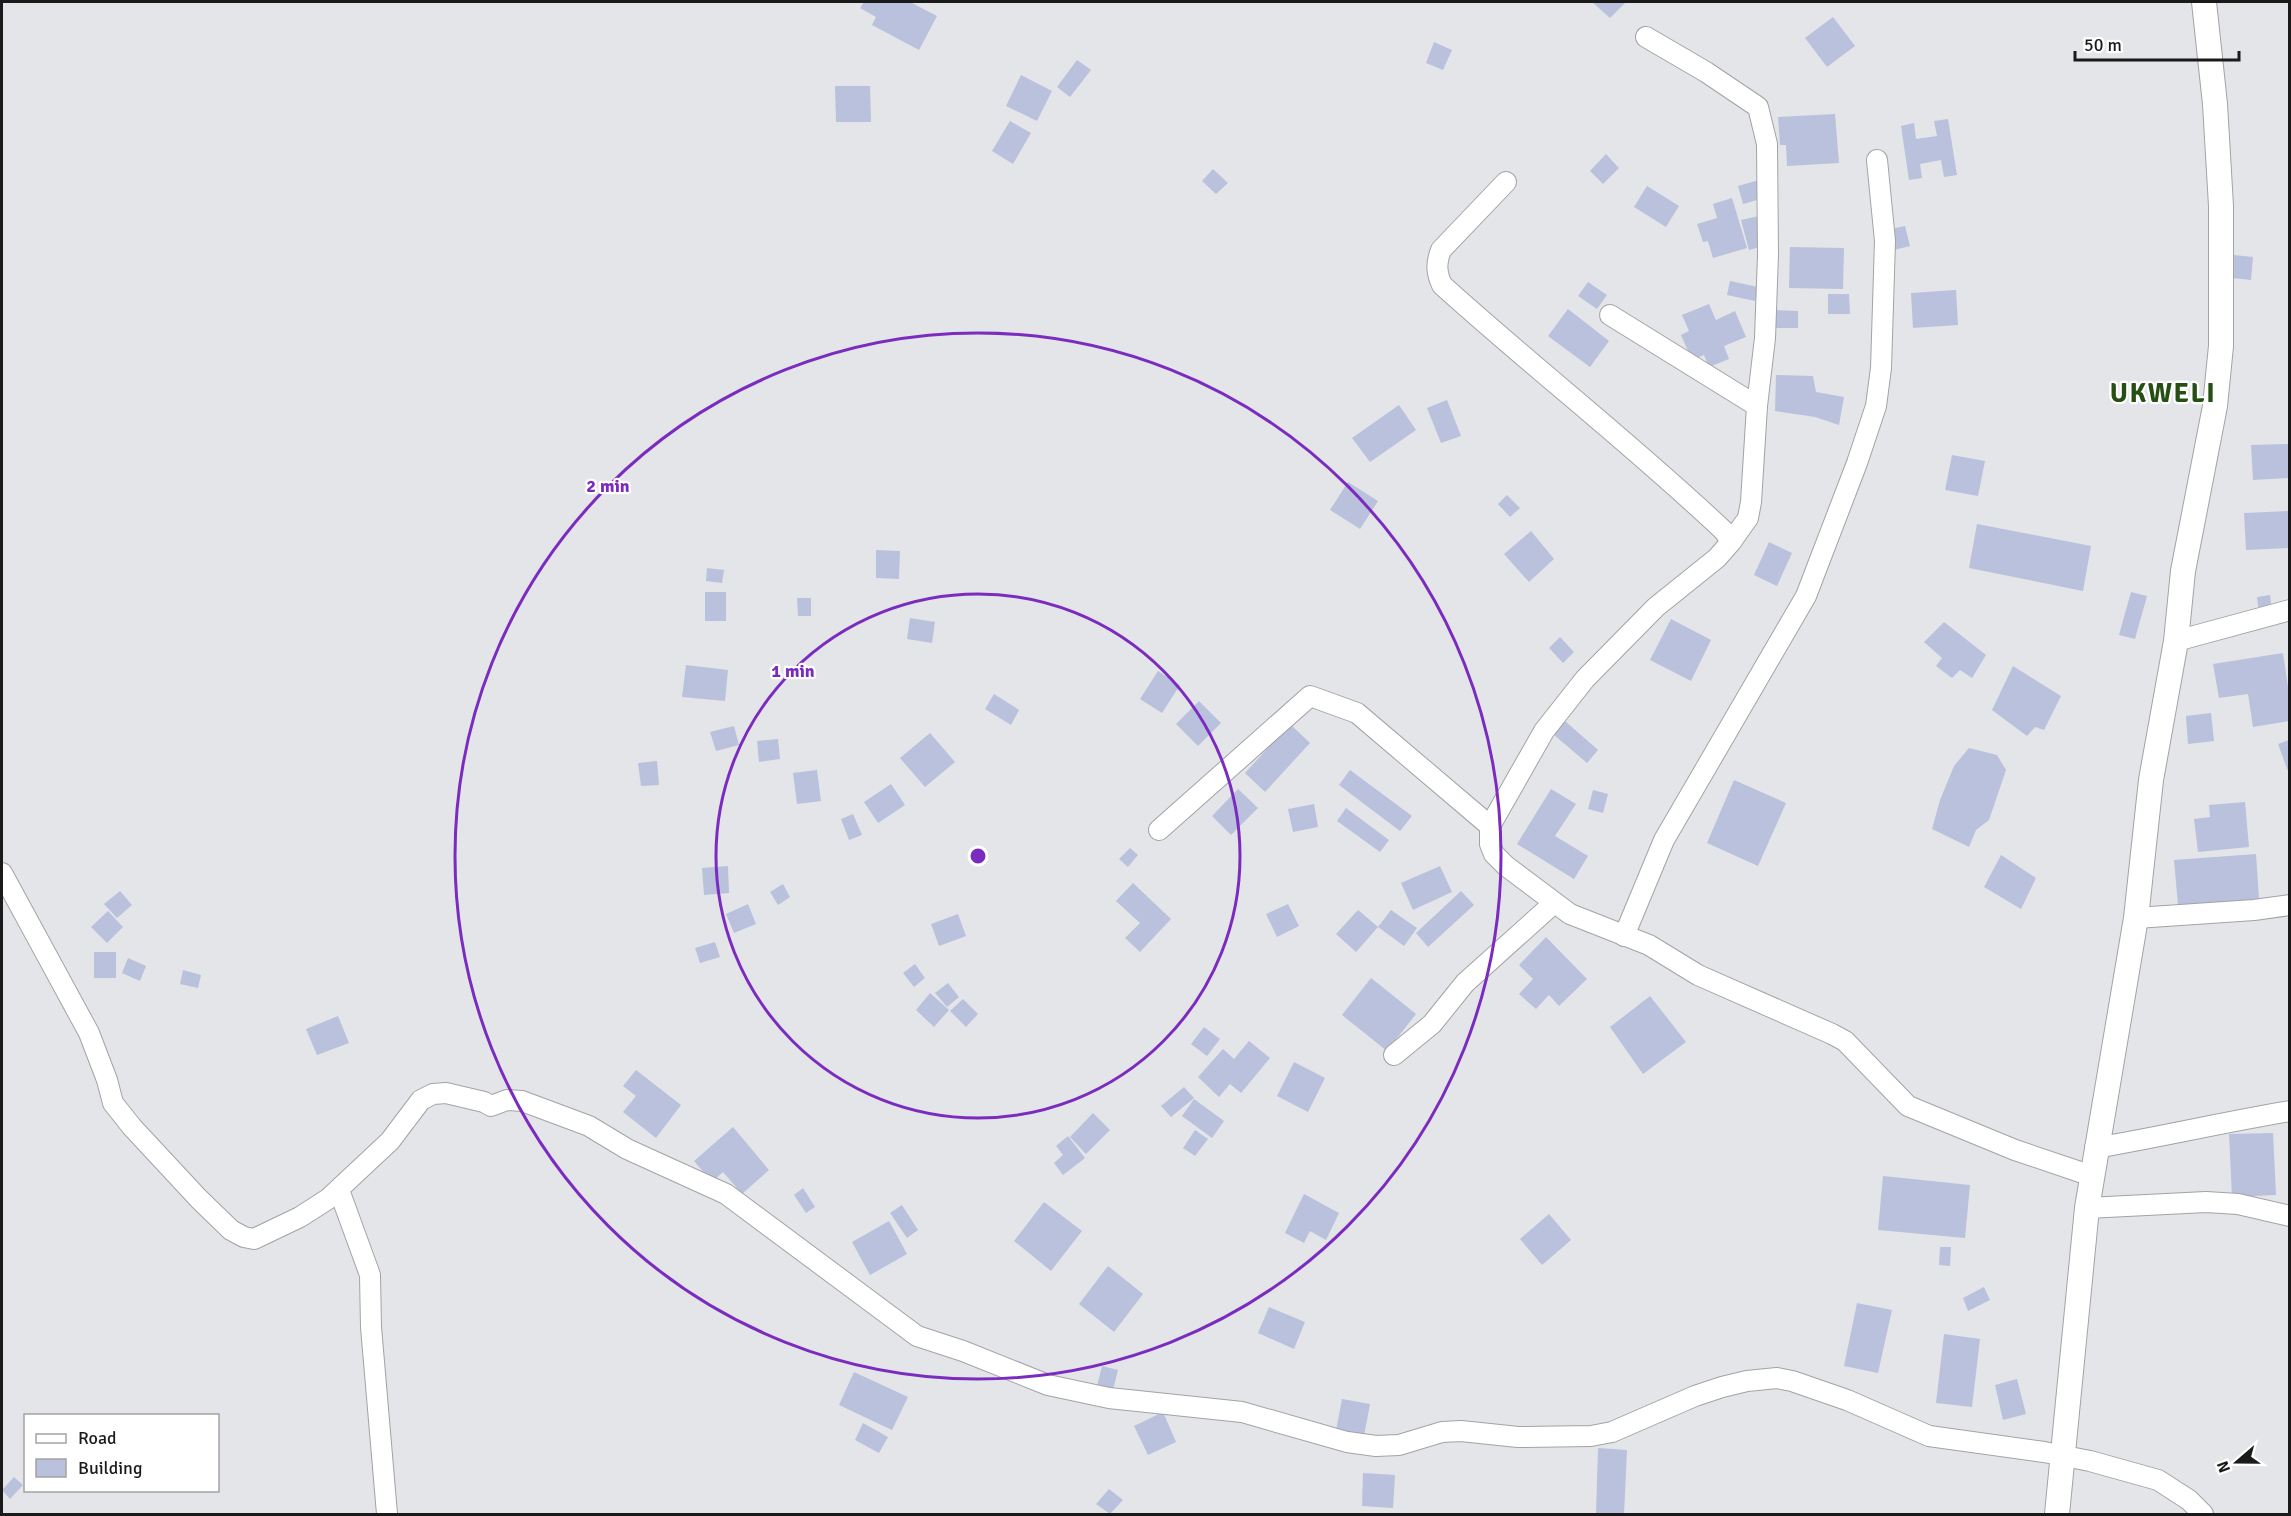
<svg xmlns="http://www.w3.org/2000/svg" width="2291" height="1516" font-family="Signika,sans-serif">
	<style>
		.building { fill: #b9c1dc }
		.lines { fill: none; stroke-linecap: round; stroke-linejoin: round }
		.minor-casing { stroke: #a2a3a7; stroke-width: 22 }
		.tertiary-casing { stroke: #a2a3a7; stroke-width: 26 }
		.minor { stroke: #fff; stroke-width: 20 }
		.tertiary { stroke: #fff; stroke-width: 24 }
		.ring { fill: none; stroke: #7b2cbf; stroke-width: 3 }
		.labels { text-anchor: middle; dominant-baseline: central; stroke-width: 4.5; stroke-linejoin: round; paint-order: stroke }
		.district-label { font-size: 27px; font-weight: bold; letter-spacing: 1.5px; fill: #264f13; stroke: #fff }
		.centre { fill: #7b2cbf; stroke: #fff; stroke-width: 3 }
		.ring-label { font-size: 18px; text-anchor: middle; font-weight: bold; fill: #7b2cbf; stroke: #fff; stroke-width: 4.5; stroke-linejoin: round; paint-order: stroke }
	</style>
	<rect width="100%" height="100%" fill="#e4e5e9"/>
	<g class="building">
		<polygon points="864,2 910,2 937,16 919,50 872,25 876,17 860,8"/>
		<polygon points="1592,2 1626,2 1610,18"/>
		<polygon points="1833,17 1855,46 1827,67 1805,38"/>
		<polygon points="1434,42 1452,50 1443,70 1426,63"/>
		<polygon points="1077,60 1091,70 1070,97 1057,87"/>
		<polygon points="1021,75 1052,91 1037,121 1006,106"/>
		<polygon points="835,86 870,86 871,122 836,122"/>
		<polygon points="1835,114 1839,163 1787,166 1786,145 1780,145 1778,117"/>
		<polygon points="1948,119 1957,175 1944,177 1941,160 1920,164 1922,178 1909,180 1901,126 1914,123 1916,139 1937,136 1934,121"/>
		<polygon points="1010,121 1031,133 1013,164 992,151"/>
		<polygon points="1606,154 1619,168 1603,184 1590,171"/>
		<polygon points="1213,169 1228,183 1216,194 1202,181"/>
		<polygon points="1759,180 1764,198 1743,204 1738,186"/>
		<polygon points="1647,186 1679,206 1666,227 1634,207"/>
		<polygon points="1732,198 1747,248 1713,258 1708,241 1703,242 1697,224 1717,218 1713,204"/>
		<polygon points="1759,216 1767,245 1749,250 1741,220"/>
		<polygon points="1905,226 1910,246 1890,251 1886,230"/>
		<polygon points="1790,247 1844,248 1843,289 1789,288"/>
		<polygon points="2234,255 2253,257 2251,280 2232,278"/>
		<polygon points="1730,281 1758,287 1755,301 1727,295"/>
		<polygon points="1588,282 1607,295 1597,309 1578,296"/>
		<polygon points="1956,290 1958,325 1913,328 1911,293"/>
		<polygon points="1828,294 1849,294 1850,314 1828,314"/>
		<polygon points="1709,304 1716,320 1735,311 1746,337 1724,346 1729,359 1709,367 1704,355 1692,360 1681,335 1689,331 1682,315"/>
		<polygon points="1568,309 1609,341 1590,367 1548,336"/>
		<polygon points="1774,310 1798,311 1798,328 1773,328"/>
		<polygon points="1776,375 1813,376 1816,392 1844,397 1839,425 1815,417 1775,411"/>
		<polygon points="1447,400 1461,436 1441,443 1427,408"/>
		<polygon points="1399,405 1416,430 1370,462 1352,438"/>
		<polygon points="2289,444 2289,478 2253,480 2251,445"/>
		<polygon points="1952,455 1985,461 1978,496 1945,490"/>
		<polygon points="1348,482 1378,501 1360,529 1330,510"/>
		<polygon points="1507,495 1520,508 1510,517 1498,504"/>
		<polygon points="2289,511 2289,548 2246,550 2244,513"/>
		<polygon points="1977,524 2091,546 2083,591 1969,568"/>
		<polygon points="1531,531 1554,559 1529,582 1504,554"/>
		<polygon points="1769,542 1792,553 1777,586 1754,575"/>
		<polygon points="876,550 900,551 899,579 876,578"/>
		<polygon points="707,568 724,570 722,583 706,581"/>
		<rect x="705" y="592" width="21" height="29"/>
		<polygon points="2131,592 2147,596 2135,639 2119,635"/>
		<polygon points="2270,595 2272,612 2259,613 2257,597"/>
		<polygon points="797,598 811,598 811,616 798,616"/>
		<polygon points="910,618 935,622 932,643 907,639"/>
		<polygon points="1671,619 1711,640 1691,681 1650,660"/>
		<polygon points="1944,622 1986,655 1972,678 1960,670 1952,678 1936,666 1942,658 1924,642"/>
		<polygon points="1560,637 1574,652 1563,663 1549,648"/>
		<polygon points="2283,653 2289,694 2289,721 2253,727 2248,694 2219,698 2213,664"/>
		<polygon points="686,665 728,670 725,701 682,697"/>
		<polygon points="2013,666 2061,696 2044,730 2035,727 2027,736 1992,710"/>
		<polygon points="1158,671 1180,685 1162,713 1140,699"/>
		<polygon points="994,694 1019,710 1011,725 985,709"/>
		<polygon points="1199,701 1221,723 1198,746 1176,724"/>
		<polygon points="2211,713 2214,741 2188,744 2186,716"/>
		<polygon points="1565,721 1598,750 1587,763 1553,734"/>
		<polygon points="1290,724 1310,743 1265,792 1245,773"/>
		<polygon points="734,726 739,745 716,751 710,732"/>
		<polygon points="930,733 955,762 925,787 900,758"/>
		<polygon points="778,739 780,759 759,762 757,741"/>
		<polygon points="2289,740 2289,774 2278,744"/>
		<polygon points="1969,748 1997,755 2006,770 1989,820 1976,830 1969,847 1932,829 1940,800 1954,766"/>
		<polygon points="657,761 659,785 641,786 638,763"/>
		<polygon points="817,770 821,801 797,804 793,773"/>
		<polygon points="1350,770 1412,816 1400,831 1339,785"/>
		<polygon points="1734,780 1786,803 1758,866 1707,843"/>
		<polygon points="891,784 905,805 878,823 864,802"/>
		<polygon points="1238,789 1258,808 1231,835 1212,816"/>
		<polygon points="1551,789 1576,804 1555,836 1588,856 1574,879 1517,844"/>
		<polygon points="1593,790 1608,794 1603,813 1588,809"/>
		<polygon points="2245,802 2249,847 2198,852 2194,819 2210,817 2209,805"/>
		<polygon points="1314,804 1318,827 1293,832 1288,809"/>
		<polygon points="1346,808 1389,840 1380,852 1337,821"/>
		<polygon points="853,814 862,835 849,840 841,819"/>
		<polygon points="1130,848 1138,855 1128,867 1119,859"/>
		<polygon points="2256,854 2259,899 2178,905 2174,860"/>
		<polygon points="2001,855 2036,878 2021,909 1984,887"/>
		<polygon points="728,866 729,893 704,895 702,868"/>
		<polygon points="1440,866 1452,892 1413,910 1401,883"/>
		<polygon points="1133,883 1171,919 1140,952 1125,938 1140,923 1116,901"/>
		<polygon points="783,884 790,897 778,905 770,892"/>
		<polygon points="120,891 132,905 117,918 104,904"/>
		<polygon points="1461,891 1474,905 1428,947 1416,933"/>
		<polygon points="748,904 756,924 734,933 726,914"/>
		<polygon points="1288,904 1299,926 1277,937 1266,914"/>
		<polygon points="1358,910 1378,927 1391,910 1417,928 1404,946 1378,927 1356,952 1336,934"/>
		<polygon points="108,911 123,927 107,943 91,927"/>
		<polygon points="958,914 966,936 939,946 931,924"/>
		<polygon points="1546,937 1587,979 1559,1006 1549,995 1536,1009 1519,994 1533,979 1519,965"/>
		<polygon points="715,942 720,957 700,963 695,948"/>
		<rect x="94" y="952" width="22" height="26"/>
		<polygon points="128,958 146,966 140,981 122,973"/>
		<polygon points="915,964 925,978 914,987 903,973"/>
		<polygon points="183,970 201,975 198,988 180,984"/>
		<polygon points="1371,978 1416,1014 1387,1051 1342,1015"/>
		<polygon points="948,983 959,997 947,1007 935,993"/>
		<polygon points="930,993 949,1010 934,1027 916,1010"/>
		<polygon points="1650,996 1686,1042 1643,1074 1610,1027"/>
		<polygon points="963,999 978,1014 966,1027 950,1011"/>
		<polygon points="338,1016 349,1043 317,1055 306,1029"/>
		<polygon points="1204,1027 1220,1039 1207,1056 1191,1044"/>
		<polygon points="1249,1041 1270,1058 1241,1093 1230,1084 1219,1097 1198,1077 1223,1049 1234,1059"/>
		<polygon points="1294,1062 1325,1078 1308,1112 1277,1096"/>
		<polygon points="636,1070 681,1105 656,1138 623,1112 636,1096 623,1086"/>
		<polygon points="1184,1087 1194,1098 1171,1117 1161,1106"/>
		<polygon points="1194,1099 1224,1121 1212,1138 1182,1116"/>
		<polygon points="1093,1113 1110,1130 1086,1154 1070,1137"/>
		<polygon points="733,1127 769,1170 742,1194 723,1172 712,1182 694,1161"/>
		<polygon points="1195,1130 1208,1139 1195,1156 1183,1148"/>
		<polygon points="2273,1133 2276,1195 2232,1197 2229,1134"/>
		<polygon points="1068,1136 1085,1158 1063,1175 1054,1163 1063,1155 1056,1146"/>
		<polygon points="1883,1176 1970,1185 1965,1238 1878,1230"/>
		<polygon points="803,1188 815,1207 806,1213 794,1195"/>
		<polygon points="1304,1194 1339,1213 1326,1240 1310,1231 1304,1243 1285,1233"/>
		<polygon points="1044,1202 1082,1231 1051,1271 1014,1241"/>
		<polygon points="902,1205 918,1230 907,1238 890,1213"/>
		<polygon points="1549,1214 1571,1240 1542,1265 1520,1239"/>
		<polygon points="889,1221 907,1254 870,1275 852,1242"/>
		<polygon points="1940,1247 1951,1247 1950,1266 1939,1265"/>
		<polygon points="1108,1266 1143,1294 1114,1332 1079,1304"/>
		<polygon points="1984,1287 1990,1300 1968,1311 1963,1298"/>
		<polygon points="1857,1303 1892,1310 1878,1373 1844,1366"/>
		<polygon points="1269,1307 1305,1322 1294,1349 1258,1333"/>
		<polygon points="1944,1334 1980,1339 1972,1407 1936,1403"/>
		<polygon points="1102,1366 1118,1370 1112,1394 1096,1390"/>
		<polygon points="854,1372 908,1397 892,1430 839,1405"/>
		<polygon points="2017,1379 2026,1414 2003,1420 1995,1385"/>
		<polygon points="1342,1399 1370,1404 1363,1441 1335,1436"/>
		<polygon points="1163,1412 1176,1442 1148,1455 1134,1426"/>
		<polygon points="863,1423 888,1437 879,1453 855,1440"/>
		<polygon points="1598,1448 1627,1450 1624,1514 1596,1514"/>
		<polygon points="1363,1473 1395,1475 1393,1508 1362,1506"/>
		<polygon points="14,1477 23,1485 10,1499 2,1490"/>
		<polygon points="1109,1489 1123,1500 1110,1514 1096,1504"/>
	</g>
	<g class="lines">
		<g class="minor-casing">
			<g id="minor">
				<polyline points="1646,37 1706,72 1758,107 1767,144 1768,255 1765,338 1757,406 1751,502 1748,518 1731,542"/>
				<path d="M1506 182 1441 250C1436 263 1436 272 1442 285 1535 369 1633 445 1724 531L1731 542 1717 558 1656 607 1585 679 1544 731 1490 826V844L1494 854 1506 866 1570 914 1649 945 1698 975 1832 1034 1845 1041 1908 1106 2015 1150 2092 1176"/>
				<polyline points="1610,315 1757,406"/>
				<polyline points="2176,641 2290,610"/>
				<polyline points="1159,830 1310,696 1357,713 1490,826"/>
				<polyline points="2,873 89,1033 107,1080 113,1103 132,1127 199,1199 231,1230 244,1237 254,1239 300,1217 328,1199 390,1141 421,1100 433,1094 446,1093 484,1102 491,1106 507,1100 522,1101 589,1126 627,1149 726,1194 917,1336 963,1351 1048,1385 1109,1398 1242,1412 1347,1442 1376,1446 1399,1445 1442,1432 1461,1431 1518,1437 1591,1436 1612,1432 1695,1396 1722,1387 1747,1381 1777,1378 1792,1381 1847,1400 1929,1436 2044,1452 2090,1461 2158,1480 2189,1500 2203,1514"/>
				<polyline points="2136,918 2254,910 2290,905"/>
				<polyline points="1624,936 1664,840 1806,596 1857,463 1876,406 1881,368 1885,241 1877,160"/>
				<polyline points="1394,1055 1432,1024 1465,983 1554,903"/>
				<path d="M2095 1148C2160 1137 2224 1122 2290 1111"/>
				<polyline points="339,1190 370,1275 371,1327 387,1514"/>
				<polyline points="2087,1208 2206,1202 2238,1204 2290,1216"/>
			</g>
		</g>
		<g class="tertiary-casing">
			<polyline id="tertiary" points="2057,1514 2087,1208 2136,918 2151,780 2176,641 2183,571 2215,406 2221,346 2221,206 2215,104 2204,2"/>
		</g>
		<use href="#minor" class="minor"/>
		<use href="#tertiary" class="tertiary"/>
	</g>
	<g class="ring">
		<circle cx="978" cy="856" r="262"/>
		<circle cx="978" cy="856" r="523"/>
	</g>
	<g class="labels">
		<g class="district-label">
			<text x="2163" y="393">UKWELI</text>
		</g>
	</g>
	<circle cx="978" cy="856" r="9" class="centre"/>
	<g class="ring-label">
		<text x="608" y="492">2 min</text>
		<text x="793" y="677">1 min</text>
	</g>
	<rect width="2291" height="1516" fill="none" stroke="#1a1a1b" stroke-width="6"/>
	<rect x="24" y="1414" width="195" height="78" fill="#ffffff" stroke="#a3a3a4" stroke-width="1.5"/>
	<rect x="36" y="1434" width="30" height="9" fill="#ffffff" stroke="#a3a3a4" stroke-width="1.5"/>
	<text x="78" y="1444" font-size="18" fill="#1a1a1b">Road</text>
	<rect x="36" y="1459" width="30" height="18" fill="#b9c1dc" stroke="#a3a3a4" stroke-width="1.5"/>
	<text x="78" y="1474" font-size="18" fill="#1a1a1b">Building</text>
	<g transform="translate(2237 1462) rotate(250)" stroke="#ffffff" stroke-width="4.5" paint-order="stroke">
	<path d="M0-4.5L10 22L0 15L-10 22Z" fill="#1a1a1b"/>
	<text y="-9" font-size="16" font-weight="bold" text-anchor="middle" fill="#1a1a1b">N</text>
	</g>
	<path d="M2075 51v9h164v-9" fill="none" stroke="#1a1a1b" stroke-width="3"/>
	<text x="2084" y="51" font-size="18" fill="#1a1a1b" stroke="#ffffff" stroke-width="4.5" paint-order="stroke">50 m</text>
</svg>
